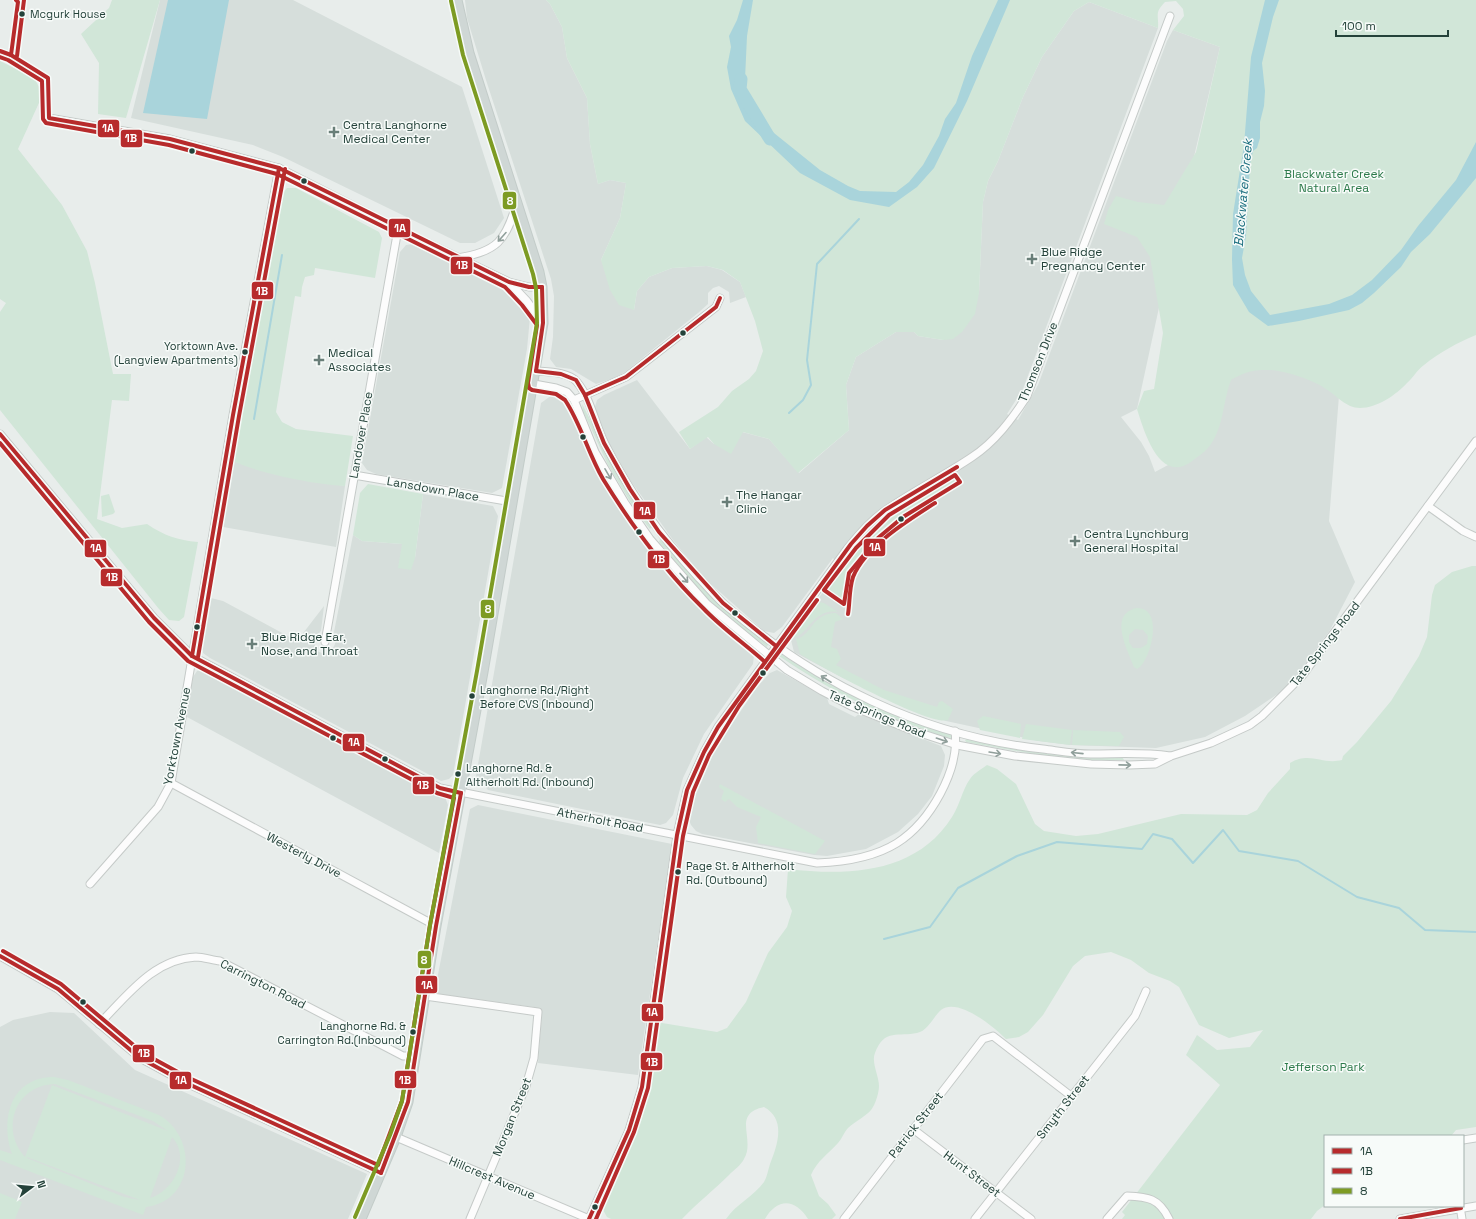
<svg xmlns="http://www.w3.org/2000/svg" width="1476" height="1219" font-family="'Space Grotesk',sans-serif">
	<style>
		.built { fill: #d6dedb }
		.green { fill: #d1e6d8; fill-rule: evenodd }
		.water { fill: #a9d4db }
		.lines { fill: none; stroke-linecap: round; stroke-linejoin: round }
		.stream { stroke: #a9d4db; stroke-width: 2 }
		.river { stroke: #a9d4db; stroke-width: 13 }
		.minor-casing { stroke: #c5cac8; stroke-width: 9 }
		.major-casing { stroke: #c3ccc9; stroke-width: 11 }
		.minor { stroke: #fcfcfc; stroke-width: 7 }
		.major { stroke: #cfd7d5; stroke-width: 9 }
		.bus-1-casing { stroke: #f7fbf9; stroke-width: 7 }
		.bus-2-casing { stroke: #f7fbf9; stroke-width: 7 }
		.bus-3-casing { stroke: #f7fbf9; stroke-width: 7 }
		.bus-1 { stroke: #b72b2c; stroke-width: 4 }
		.bus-2 { stroke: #b72b2c; stroke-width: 4 }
		.bus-3 { stroke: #7d9b23; stroke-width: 4 }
		.oneway { stroke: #909f9b }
		.bus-dot { fill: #24423a; stroke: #f7fbf9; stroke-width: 1.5 }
		.poi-dot { fill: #697e78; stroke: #f7fbf9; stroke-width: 1.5 }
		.labels { text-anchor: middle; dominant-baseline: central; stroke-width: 3; stroke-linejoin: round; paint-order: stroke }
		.bus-label { font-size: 11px; fill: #24423a; stroke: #f7fbf9; text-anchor: start }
		.poi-label { font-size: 12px; fill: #24423a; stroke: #f7fbf9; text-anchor: start }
		.park-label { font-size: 12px; fill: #2d7a4b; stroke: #f7fbf9 }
		.street-label { font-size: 12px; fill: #24423a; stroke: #f7fbf9 }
		.water-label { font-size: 13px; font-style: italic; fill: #1c6f80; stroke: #f7fbf9 }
		.line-badge { stroke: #f7fbf9; stroke-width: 1.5 }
		.badge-label { font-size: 11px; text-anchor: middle; font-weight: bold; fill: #fff }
	</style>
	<rect width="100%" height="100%" fill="#e8edeb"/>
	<g class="built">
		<polygon points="160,0 293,0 462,87 504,218 494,233 475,243 460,243 283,157 253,145 131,118"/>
		<polygon points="465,0 546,0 550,4 562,27 567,58 587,98 590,144 598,184 610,180 626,183 620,218 601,260 634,310 637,291 649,277 672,268 707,266 722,270 740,282 746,297 730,303 729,292 719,286 713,288 708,293 708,304 698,313 625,372 614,378 596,384 571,369 556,367 550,359 553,337 554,296 551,279 486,80 467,18"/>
		<polygon points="1089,2 1158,28 1023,389 1007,414 1018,420 1038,385 1167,41 1173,30 1220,47 1168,266 1137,409 1121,417 1141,442 1149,456 1155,472 1183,457 1217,349 1340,383 1329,521 1355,582 1330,630 1288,687 1245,716 1205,737 1156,748 1071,745 1039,741 946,721 893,701 843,678 794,652 791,640 796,630 840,568 833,558 782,627 774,633 764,631 704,578 673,540 628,477 609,443 596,413 595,407 597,400 604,395 637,380 690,449 706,437 714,444 742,432 769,439 799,473 849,430 846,385 856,357 896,332 914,332 918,336 943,340 979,293 983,202 988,181 998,161 1023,97 1042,57 1074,11"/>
		<polygon points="413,244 511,292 523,300 530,317 527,349 502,488 492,493 376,474 367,470 362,463 400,252 406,245"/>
		<polygon points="552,395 564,397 569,403 592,455 609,487 633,524 667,568 716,619 750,647 754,655 753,664 704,734 683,778 673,815 666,823 660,825 488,790 476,776 536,432 541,403"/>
		<polygon points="233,461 274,474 345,486 336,547 223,527"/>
		<polygon points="423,494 493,506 498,516 453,775 449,779 441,781 210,658 203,653 201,646 211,598 223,601 297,641 324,606 321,631 317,635 314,643 317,651 324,654 331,652 335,644 334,632 353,535 362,541 402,544 415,558"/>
		<polygon points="202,669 214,674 445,797 448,805 439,853 187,717 193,677 197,671"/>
		<polygon points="777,670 827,698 829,704 855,717 859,714 941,746 945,755 944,766 932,796 918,814 898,832 866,849 827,856 814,855 702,834 696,831 691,825 689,820 693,797 701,772 713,752 757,687 770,673"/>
		<polygon points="478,805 672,844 638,1075 538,1063 542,1015 534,1007 439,994 435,990 470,809"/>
		<polygon points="50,1012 74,1013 135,1070 367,1174 348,1219 0,1219 0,1027 13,1020"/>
	</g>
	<g class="green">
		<polygon points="112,0 160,0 126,118 98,114 99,63 81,34 109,8"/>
		<path d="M546 0H1476V335C1457 343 1440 352 1424 365 1417 370 1413 378 1407 383 1396 395 1377 408 1360 408 1346 408 1336 395 1326 389 1312 379 1280 369 1263 370 1251 370 1241 374 1231 380 1223 401 1224 425 1211 444 1206 452 1198 456 1191 462 1159 484 1144 431 1137 409L1144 391 1154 389 1163 333 1150 257 1137 237 1104 224 1108 210 1116 196 1138 202 1164 205 1196 152 1220 47 1173 30 1184 16 1183 9 1176 1 1165 2C1154 13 1159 15 1158 28L1089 2 1074 11 1042 57 1023 97 998 161 988 181 983 202 979 293 975 314 962 332 953 339 943 340 918 336 914 332H896L856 357 846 385 849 430 798 473 769 439 743 432 731 454 714 444 708 437 690 449 679 432 718 407 732 391 749 379 756 371 763 351 755 321 740 282 723 270 707 266 672 268 649 277 637 291 634 310 619 305 610 290 601 260 620 218 626 183 610 180 598 184 590 144 587 98 567 58 562 27 550 4Z"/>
		<path d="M0 61 34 78 43 94 18 149 62 205 87 251 95 283 113 374H131L129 401 112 400 97 519 122 528 147 524C165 536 177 540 198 542L184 617 179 621 169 620 159 609 0 410V312L6 303 0 299Z"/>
		<path d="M287 188H296L379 232 382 238 375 278 315 268 314 275 305 277 302 287 301 297 295 296 276 412 282 422 296 429 353 436 345 486C314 484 261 474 233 461L281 195Z"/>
		<polygon points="582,404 626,488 652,527 650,529 637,513 608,465 583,411"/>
		<polygon points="951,479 956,482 958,481 955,486 934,499 927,494"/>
		<polygon points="368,484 423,494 415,558 411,570 398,568 402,544 362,541 353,535 360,493"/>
		<polygon points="109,494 115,512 113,514 102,517 101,496"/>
		<polygon points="924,495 929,496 932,500 905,518 902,515 897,519 899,522 889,530 883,523"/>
		<path d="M882 524 888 531C877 541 856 559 851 573 848 582 851 596 844 603L829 592V587L853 555Z"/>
		<polygon points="660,539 710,595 768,644 767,647 740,627 707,598 659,542"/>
		<path d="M1472 566H1476V1127L1456 1130 1451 1136H1325V1205L1317 1211 1311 1219H1122L1125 1215 1122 1212 1220 1085 1186 1055 1197 1035 1217 1050 1250 1047 1263 1030 1229 1038 1199 1025 1179 987 1170 981 1149 973 1131 960 1111 952 1085 956 1073 966 1043 1015 1028 1032 1019 1037 1006 1039C994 1027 958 997 941 1010 933 1017 928 1031 917 1033 899 1037 884 1028 875 1053 871 1062 879 1076 879 1086 879 1092 876 1102 873 1107 869 1115 855 1121 848 1128 844 1132 842 1139 838 1143 828 1154 817 1161 811 1175L819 1196 828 1204 836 1215 832 1219H808C795 1198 777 1198 765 1219H726C736 1204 754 1196 764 1182 767 1177 768 1170 770 1164 778 1144 786 1119 764 1107 731 1114 756 1139 744 1159 741 1165 734 1170 729 1175 714 1190 697 1203 682 1219H611L607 1217 601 1206 643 1105 656 1022 717 1032 727 1028 746 1002 768 953 787 927 792 911 786 897 788 869C848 876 916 874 952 817 960 805 962 790 970 779 974 773 982 769 987 765L997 769 1016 784 1035 824 1044 831 1076 836 1098 834 1181 814 1247 815 1257 810 1268 793 1290 769V763C1310 751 1322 765 1342 760L1343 756 1357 742 1391 701 1419 656 1427 637 1432 595 1435 585 1452 572Z"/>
		<path d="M818 602 824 603 838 612C812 607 805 642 792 636Z"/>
		<path d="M1136 608C1166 606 1150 664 1137 669L1134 667C1128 650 1108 615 1136 608ZM1135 629 1143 630 1148 636 1147 644 1141 648H1133L1129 642V635Z"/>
		<path d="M836 613 843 619 835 622 831 647 837 649 841 659 836 665 884 690 937 707 939 702 942 701 953 709 948 720C931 727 819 666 800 654L796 639C812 636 811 613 836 613Z"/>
		<path d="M781 654C835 689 890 715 952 734L953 738C944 738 932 732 923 729 872 712 824 687 779 656Z"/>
		<polygon points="983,716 1021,724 1020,738 980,730 977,721"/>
		<polygon points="1026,724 1072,730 1070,745 1022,739"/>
		<polygon points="1073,730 1120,732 1124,737 1119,746 1072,745"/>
		<polygon points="967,739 1006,746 1122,757 1124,760 1082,760 1045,756 966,742 965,740"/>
		<polygon points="720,784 825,841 815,854 758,843 756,827 761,817 737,807 729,799 725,802 721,799 724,791 719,787"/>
		<path d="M54 1077 68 1080 159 1115C198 1137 195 1201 146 1207L143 1215 0 1160V1150L12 1154C0 1118 11 1077 54 1077ZM55 1084 153 1121 168 1131 52 1085 25 1157C0 1129 15 1085 55 1084ZM172 1137C191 1157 174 1191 150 1198ZM27 1158V1157L140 1200 124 1197Z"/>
		<polygon points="0,1193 22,1202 15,1219 0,1219"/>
	</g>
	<g class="water">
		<polygon points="168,0 229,0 207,119 143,113"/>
		<polygon points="743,0 753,0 747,36 744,101 751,118 769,129 820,170 848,186 860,191 896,192 909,182 923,165 939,136 945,119 956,103 972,56 998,0 1010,0 967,101 934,168 917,187 889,207 850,200 800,173 745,121 731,89 727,67 731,47 729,36 737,20"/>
		<polygon points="1265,0 1279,0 1273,17 1262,63 1265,91 1264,106 1260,122 1260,138 1257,148 1253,151 1250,164 1246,236 1242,258 1245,275 1251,291 1270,315 1329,304 1352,295 1372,280 1401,250 1418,226 1456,180 1476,142 1476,178 1430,234 1411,252 1401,267 1374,293 1362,303 1349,310 1299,321 1268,326 1249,312 1233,285 1232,260 1233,214 1244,145 1251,57"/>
	</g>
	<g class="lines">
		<g class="stream">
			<polyline points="789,413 803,400 811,385 807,360 817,264 859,219"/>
			<polyline points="254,419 282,255"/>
			<polyline points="884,939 930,927 958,888 1017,856 1057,842 1142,849 1153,834 1172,839 1193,863 1223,830 1239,851 1298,861 1357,897 1399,908 1425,930 1476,932"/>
		</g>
		<polyline class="river" points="741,79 740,89 770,139"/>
		<g class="minor-casing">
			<g id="minor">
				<polyline points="49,118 170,139 279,168 405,232 509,282 529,287 542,287"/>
				<path d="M457 258C497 252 506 241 517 202"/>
				<polyline points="510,283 527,301 543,323"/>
				<path d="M536 371C548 372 569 372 577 382 591 399 595 424 605 444 630 493 661 537 699 578 707 586 715 596 724 604 814 683 923 736 1043 749 1059 751 1075 754 1091 754 1119 754 1141 752 1170 756"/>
				<polyline points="534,384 556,388 567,392 574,400 595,452 625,503 650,539 707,604 787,670 822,691 851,706 911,730 957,745 1015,756 1091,764 1129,765 1155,764 1171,756 1211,743 1250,725 1262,716 1302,676 1476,441"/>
				<polyline points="574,400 626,377 716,307 720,298"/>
				<path d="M0 434 154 618 192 656 440 788 817 863C844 862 873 858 897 843 930 822 960 770 955 731"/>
				<polyline points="354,475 512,502"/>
				<polyline points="1428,506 1463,531 1476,537"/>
				<polyline points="325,642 398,229"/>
				<polyline points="171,783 436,926"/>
				<polyline points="90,884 158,807 171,783 233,415 279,168"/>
				<polyline points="0,956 58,989 140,1058 184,1082 381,1173"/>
				<polyline points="425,996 538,1012 534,1058 526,1086 470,1219"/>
				<path d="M99 1024C127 996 153 959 196 957 203 957 212 960 220 961L403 1056H415"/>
				<polyline points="913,1129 1031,1219"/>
				<path d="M396 1137 589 1219 629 1130 642 1087 677 835 687 790 704 752 718 727 847 549C858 535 871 520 886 510 913 491 944 476 972 457 995 442 1012 419 1027 396L1170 16"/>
				<polyline points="1463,1140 1476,1138"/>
				<polyline points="1460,1206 1462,1219"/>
				<polyline points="844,1219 983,1039 993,1036 1071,1096"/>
				<polyline points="975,1219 1135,1016 1146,991"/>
				<path d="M1107 1219 1127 1196C1148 1197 1159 1198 1169 1219"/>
				<polyline points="1400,1219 1476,1206"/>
			</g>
		</g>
		<g class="major-casing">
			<polyline id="major" points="361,1219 396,1137 408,1102 436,926 483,672 543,323 542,287 539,272 469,53 457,0"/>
		</g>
		<use href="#minor" class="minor"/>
		<use href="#major" class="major"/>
		<g class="bus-1-casing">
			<g id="bus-1">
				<polyline points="0,51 11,55 48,78 49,118 170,139 279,168 509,282 529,287 542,287"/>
				<polyline points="11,55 18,2 16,0"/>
				<polyline points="536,371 561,374 576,380 585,395 604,443 630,489 659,532 723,603 776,646"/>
				<polyline points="536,371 543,323 542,287"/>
				<polyline points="585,395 626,377 716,307 720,298"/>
				<polyline points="0,434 154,618 192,656 440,788 461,793"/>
				<path d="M848 614C850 602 849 589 853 577 865 547 908 520 935 503"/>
				<polyline points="192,656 233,415 279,168"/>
				<polyline points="0,956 58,989 140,1058 184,1082 381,1173"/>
				<polyline points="381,1173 408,1102 436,926 461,793"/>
				<polyline points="589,1219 629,1130 642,1087 677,835 687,790 704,752 718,727 851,544 867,526 885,510 957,467"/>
				<polyline points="1400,1219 1461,1208"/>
			</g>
		</g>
		<g class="bus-2-casing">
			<g id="bus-2">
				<polyline points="17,56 24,0"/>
				<path d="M0 57 8 60 42 81 43 119 46 123 169 145 277 174 505 287 522 305 537 325 528 383 529 388 532 390 556 394 565 400C581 424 588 453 603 479 632 526 664 570 703 608 722 628 745 644 765 662"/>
				<polyline points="0,443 149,622 188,661 437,793 454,798 430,925 402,1101 378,1165 187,1077 143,1053 61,984 3,951"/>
				<polygon points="955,475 960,482 903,517 878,538 849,573 844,604 824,590 856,548 889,515"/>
				<polyline points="198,657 239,416 285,169"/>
				<polyline points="596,1219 634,1132 648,1088 683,836 693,792 709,755 739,706 817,600"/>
			</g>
		</g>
		<g class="bus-3-casing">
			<polyline id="bus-3" points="355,1217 390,1135 402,1101 430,925 477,671 537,323 536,288 533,274 463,55 451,1"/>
		</g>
		<use href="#bus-1" class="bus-1"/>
		<use href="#bus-2" class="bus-2"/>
		<use href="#bus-3" class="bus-3"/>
	</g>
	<defs><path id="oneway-shaft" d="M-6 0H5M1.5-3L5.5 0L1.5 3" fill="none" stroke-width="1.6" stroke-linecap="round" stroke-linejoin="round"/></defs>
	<g class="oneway">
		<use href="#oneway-shaft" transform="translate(502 237) rotate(132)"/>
		<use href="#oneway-shaft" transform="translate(608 474) rotate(60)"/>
		<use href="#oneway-shaft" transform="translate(684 578) rotate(49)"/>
		<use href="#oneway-shaft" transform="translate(826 679) rotate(-147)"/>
		<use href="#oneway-shaft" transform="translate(942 740) rotate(19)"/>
		<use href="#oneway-shaft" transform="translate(995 753) rotate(9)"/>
		<use href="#oneway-shaft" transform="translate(1077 753) rotate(-174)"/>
		<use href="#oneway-shaft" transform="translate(1125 765) rotate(1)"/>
	</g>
	<g class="bus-dot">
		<circle cx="22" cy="14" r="3.5"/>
		<circle cx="192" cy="151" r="3.5"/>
		<circle cx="304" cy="181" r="3.5"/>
		<circle cx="683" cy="333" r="3.5"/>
		<circle cx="245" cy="352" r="3.5"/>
		<circle cx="583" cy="437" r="3.5"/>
		<circle cx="901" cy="519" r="3.5"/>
		<circle cx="639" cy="532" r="3.5"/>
		<circle cx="735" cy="613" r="3.5"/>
		<circle cx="197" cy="627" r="3.5"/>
		<circle cx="763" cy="673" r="3.5"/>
		<circle cx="472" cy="696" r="3.5"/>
		<circle cx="333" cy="738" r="3.5"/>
		<circle cx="385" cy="759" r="3.5"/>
		<circle cx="458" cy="774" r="3.5"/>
		<circle cx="678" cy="872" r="3.5"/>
		<circle cx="83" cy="1002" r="3.5"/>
		<circle cx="413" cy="1032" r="3.5"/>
		<circle cx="595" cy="1207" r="3.5"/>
	</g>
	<g class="poi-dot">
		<path d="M332 126h4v4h4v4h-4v4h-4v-4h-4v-4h4z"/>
		<path d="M1030 253h4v4h4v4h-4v4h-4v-4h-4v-4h4z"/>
		<path d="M317 354h4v4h4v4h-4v4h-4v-4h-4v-4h4z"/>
		<path d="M725 496h4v4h4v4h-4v4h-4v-4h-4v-4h4z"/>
		<path d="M1073 535h4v4h4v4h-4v4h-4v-4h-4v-4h4z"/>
		<path d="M250 638h4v4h4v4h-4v4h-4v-4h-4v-4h4z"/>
	</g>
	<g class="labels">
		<g class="bus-label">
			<text x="30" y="14">Mcgurk House</text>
			<text x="238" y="346" text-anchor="end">Yorktown Ave.<tspan x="238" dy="14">(Langview Apartments)</tspan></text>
			<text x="480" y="690">Langhorne Rd./Right<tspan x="480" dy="14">Before CVS (Inbound)</tspan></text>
			<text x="466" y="768">Langhorne Rd. &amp;<tspan x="466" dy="14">Altherholt Rd. (Inbound)</tspan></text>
			<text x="686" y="866">Page St. &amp; Altherholt<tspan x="686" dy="14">Rd. (Outbound)</tspan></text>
			<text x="406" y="1026" text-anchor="end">Langhorne Rd. &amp;<tspan x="406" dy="14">Carrington Rd.(Inbound)</tspan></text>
		</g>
		<g class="poi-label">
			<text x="343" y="125">Centra Langhorne<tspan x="343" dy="14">Medical Center</tspan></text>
			<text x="1041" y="252">Blue Ridge<tspan x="1041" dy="14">Pregnancy Center</tspan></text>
			<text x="328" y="353">Medical<tspan x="328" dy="14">Associates</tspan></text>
			<text x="736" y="495">The Hangar<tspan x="736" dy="14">Clinic</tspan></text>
			<text x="1084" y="534">Centra Lynchburg<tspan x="1084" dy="14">General Hospital</tspan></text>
			<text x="261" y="637">Blue Ridge Ear,<tspan x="261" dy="14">Nose, and Throat</tspan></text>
		</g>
		<g class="park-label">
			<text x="1334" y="174">Blackwater Creek<tspan x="1334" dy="14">Natural Area</tspan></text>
			<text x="1323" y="1067">Jefferson Park</text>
		</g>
		<g class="street-label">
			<text transform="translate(1038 362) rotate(-68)">Thomson Drive</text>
			<text transform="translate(361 435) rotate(-80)">Landover Place</text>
			<text transform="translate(433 489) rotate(10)">Lansdown Place</text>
			<text transform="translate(1325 644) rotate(-52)">Tate Springs Road</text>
			<text transform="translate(877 714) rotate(23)">Tate Springs Road</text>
			<text transform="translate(177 736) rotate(-79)">Yorktown Avenue</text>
			<text transform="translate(600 820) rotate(11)">Atherholt Road</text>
			<text transform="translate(304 855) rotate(28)">Westerly Drive</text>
			<text transform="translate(263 984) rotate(27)">Carrington Road</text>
			<text transform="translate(1063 1107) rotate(-52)">Smyth Street</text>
			<text transform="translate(512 1117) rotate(-68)">Morgan Street</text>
			<text transform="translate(916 1125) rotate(-52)">Patrick Street</text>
			<text transform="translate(972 1174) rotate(37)">Hunt Street</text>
			<text transform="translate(492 1178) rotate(23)">Hillcrest Avenue</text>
		</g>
		<g class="water-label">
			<text transform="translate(1243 193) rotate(-85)">Blackwater Creek</text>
		</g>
	</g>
	<g class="line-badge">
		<rect x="97" y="119" width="23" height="19" rx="4" fill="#b72b2c"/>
		<rect x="120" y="129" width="23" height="19" rx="4" fill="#b72b2c"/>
		<rect x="502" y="191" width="15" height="19" rx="4" fill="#7d9b23"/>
		<rect x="388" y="218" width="23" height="20" rx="4" fill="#b72b2c"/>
		<rect x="450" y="256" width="23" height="19" rx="4" fill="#b72b2c"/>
		<rect x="251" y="281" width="23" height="19" rx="4" fill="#b72b2c"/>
		<rect x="633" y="501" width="23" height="19" rx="4" fill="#b72b2c"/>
		<rect x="863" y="538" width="23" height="19" rx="4" fill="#b72b2c"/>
		<rect x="84" y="539" width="23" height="19" rx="4" fill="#b72b2c"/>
		<rect x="647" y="550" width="23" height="19" rx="4" fill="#b72b2c"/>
		<rect x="100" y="568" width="23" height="19" rx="4" fill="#b72b2c"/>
		<rect x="480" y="599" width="15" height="20" rx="4" fill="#7d9b23"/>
		<rect x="342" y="733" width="23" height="19" rx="4" fill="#b72b2c"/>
		<rect x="412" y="776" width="23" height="19" rx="4" fill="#b72b2c"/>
		<rect x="417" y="950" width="15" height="19" rx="4" fill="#7d9b23"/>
		<rect x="415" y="975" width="23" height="19" rx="4" fill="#b72b2c"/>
		<rect x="641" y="1003" width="23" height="19" rx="4" fill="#b72b2c"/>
		<rect x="132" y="1044" width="23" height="19" rx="4" fill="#b72b2c"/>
		<rect x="640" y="1052" width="23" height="19" rx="4" fill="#b72b2c"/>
		<rect x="394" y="1070" width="23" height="19" rx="4" fill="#b72b2c"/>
		<rect x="169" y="1071" width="23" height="19" rx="4" fill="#b72b2c"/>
	</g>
	<g class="badge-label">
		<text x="108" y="132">1A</text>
		<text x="131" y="142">1B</text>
		<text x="510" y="205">8</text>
		<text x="400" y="232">1A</text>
		<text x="462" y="269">1B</text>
		<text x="262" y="295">1B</text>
		<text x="645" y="515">1A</text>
		<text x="875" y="551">1A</text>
		<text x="96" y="552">1A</text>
		<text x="659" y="563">1B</text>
		<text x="112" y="581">1B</text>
		<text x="488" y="613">8</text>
		<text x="354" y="746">1A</text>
		<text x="423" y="789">1B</text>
		<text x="424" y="964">8</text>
		<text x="427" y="989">1A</text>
		<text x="652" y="1016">1A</text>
		<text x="144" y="1057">1B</text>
		<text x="652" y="1066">1B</text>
		<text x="405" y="1084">1B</text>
		<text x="181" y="1084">1A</text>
	</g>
	<rect x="1324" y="1135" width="140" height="72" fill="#f7fbf9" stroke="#a3b1ad"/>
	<rect x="1332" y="1148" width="20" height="6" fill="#b72b2c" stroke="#a3b1ad"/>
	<text x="1360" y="1155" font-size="12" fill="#24423a">1A</text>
	<rect x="1332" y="1168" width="20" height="6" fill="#b72b2c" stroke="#a3b1ad"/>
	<text x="1360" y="1175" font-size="12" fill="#24423a">1B</text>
	<rect x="1332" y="1188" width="20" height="6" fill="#7d9b23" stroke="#a3b1ad"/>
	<text x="1360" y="1195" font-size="12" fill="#24423a">8</text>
	<g transform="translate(32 1187) rotate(74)" stroke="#f7fbf9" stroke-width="3" paint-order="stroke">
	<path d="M0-3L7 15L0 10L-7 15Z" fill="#24423a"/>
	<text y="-6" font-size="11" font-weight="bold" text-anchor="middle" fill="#24423a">N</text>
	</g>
	<path d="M1336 30v6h112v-6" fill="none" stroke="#24423a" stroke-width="2"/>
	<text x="1342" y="30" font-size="12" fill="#24423a" stroke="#f7fbf9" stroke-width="3" paint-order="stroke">100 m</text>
</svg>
